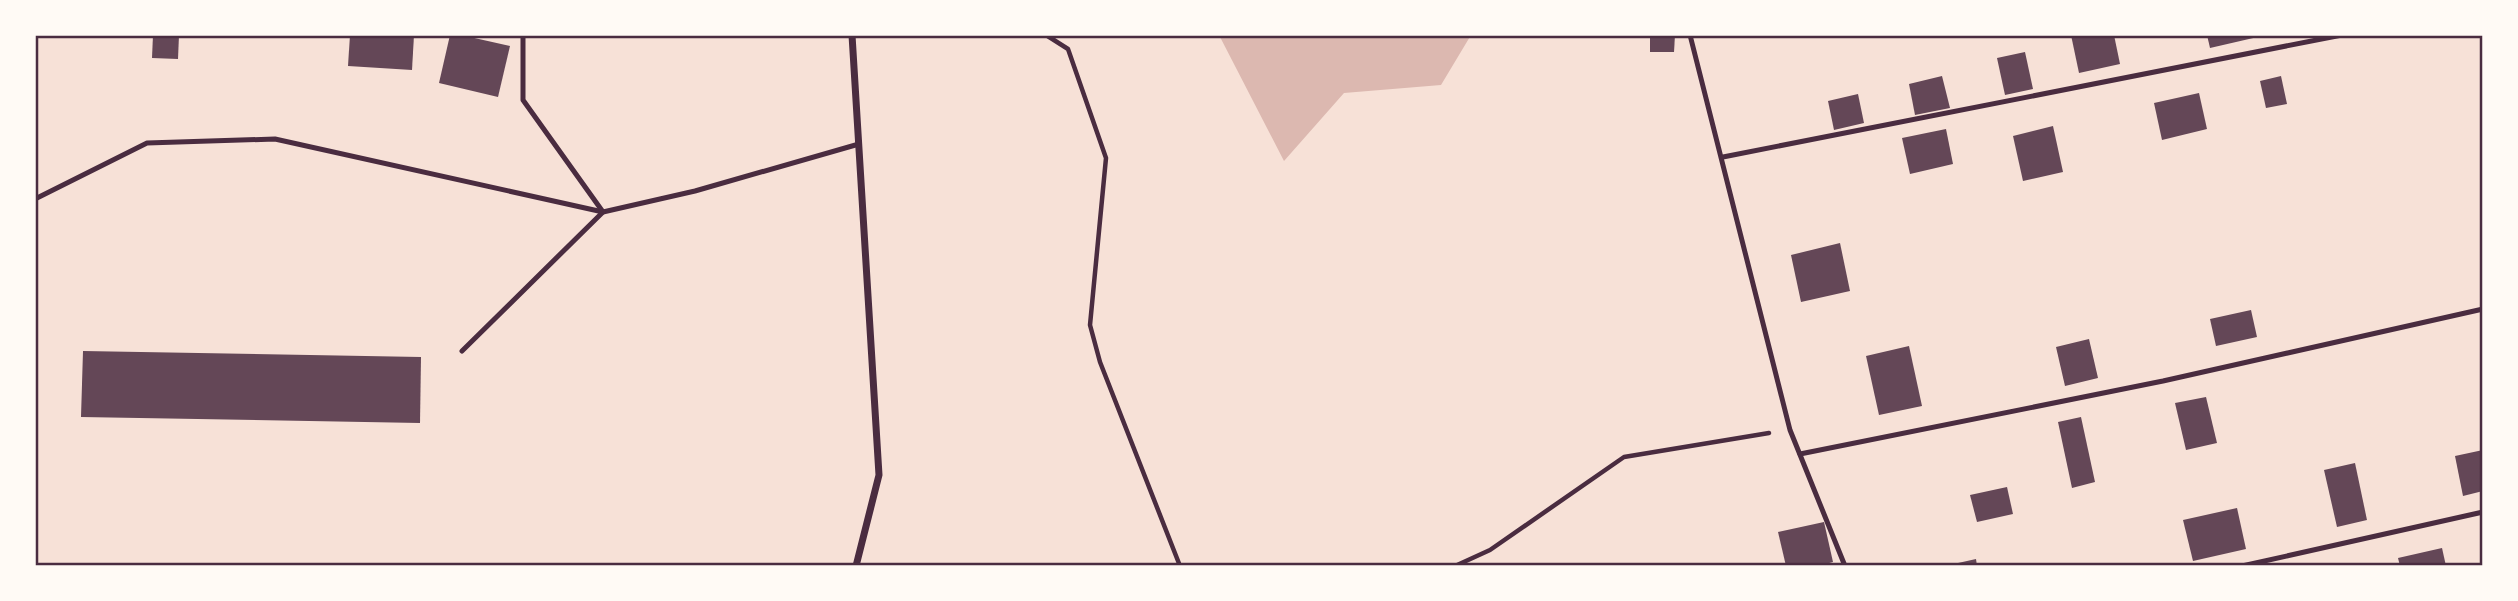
<svg xmlns="http://www.w3.org/2000/svg" width="2518" height="601" font-family="'PT Sans Narrow',sans-serif">
	<style>
		.water { fill: #dcb8b0 }
		.building { fill: #644757 }
		.lines { fill: none; stroke-linecap: round; stroke-linejoin: round }
		.path { stroke: #4a2c40; stroke-width: 4.5 }
		.service { stroke: #4a2c40; stroke-width: 5 }
		.minor { stroke: #4a2c40; stroke-width: 7 }
		.neatline { fill: none; stroke: #4a2c40; stroke-width: 2.5 }
	</style>
	<rect width="100%" height="100%" fill="#f7e1d7"/>
	<polygon class="water" points="1219,35 1471,35 1441,85 1344,93 1284,161"/>
	<g class="building">
		<polygon points="153,35 179,35 178,59 152,58"/>
		<polygon points="350,35 414,35 412,70 348,66"/>
		<polygon points="450,35 461,35 510,46 498,97 439,83"/>
		<polygon points="1650,35 1675,35 1674,52 1650,52"/>
		<polygon points="2071,35 2114,35 2120,64 2079,73"/>
		<polygon points="2207,35 2261,35 2262,36 2210,48"/>
		<polygon points="2025,52 2033,89 2005,95 1997,58"/>
		<polygon points="1942,76 1950,108 1915,115 1909,84"/>
		<polygon points="2281,76 2287,104 2266,108 2260,81"/>
		<polygon points="2199,93 2207,129 2162,140 2154,103"/>
		<polygon points="1858,94 1864,123 1834,130 1828,101"/>
		<polygon points="2053,126 2063,172 2023,181 2013,136"/>
		<polygon points="1946,129 1953,164 1910,174 1902,138"/>
		<polygon points="1840,243 1850,291 1801,302 1791,255"/>
		<polygon points="2251,310 2257,337 2216,346 2210,319"/>
		<polygon points="2089,339 2098,378 2065,386 2056,347"/>
		<polygon points="1909,346 1922,406 1879,415 1866,356"/>
		<polygon points="83,351 421,357 420,423 81,417"/>
		<polygon points="2206,397 2217,443 2186,450 2175,403"/>
		<polygon points="2081,417 2095,482 2072,488 2058,422"/>
		<polygon points="2483,450 2483,491 2463,496 2455,456"/>
		<polygon points="2355,463 2367,520 2337,527 2324,470"/>
		<polygon points="2007,487 2013,514 1977,522 1970,495"/>
		<polygon points="2237,508 2246,549 2193,561 2183,520"/>
		<polygon points="1824,522 1833,562 1818,566 1786,566 1778,532"/>
		<polygon points="2442,548 2446,566 2400,566 2398,558"/>
		<polygon points="1976,559 1977,566 1949,566 1949,565"/>
	</g>
	<g class="lines">
		<g class="path">
			<polyline points="1046,35 1068,49 1106,158 1090,325 1100,362 1180,566"/>
			<polyline points="1455,566 1490,550 1624,457 1769,433"/>
		</g>
		<g class="service">
			<polyline points="1690,35 1790,430 1845,566"/>
			<polyline points="1723,157 2342,35"/>
			<polyline points="35,199 147,143 275,139 603,212 695,191 859,144"/>
			<polyline points="462,351 603,212 523,100 523,35"/>
			<polyline points="1800,454 2163,381 2483,309"/>
			<polyline points="2242,566 2483,512"/>
		</g>
		<polyline class="minor" points="852,35 879,475 856,566"/>
	</g>
	<rect width="2518" height="601" fill="none" stroke="#fffaf5" stroke-width="74"/>
	<rect x="37" y="37" width="2444" height="527" class="neatline"/>
</svg>
